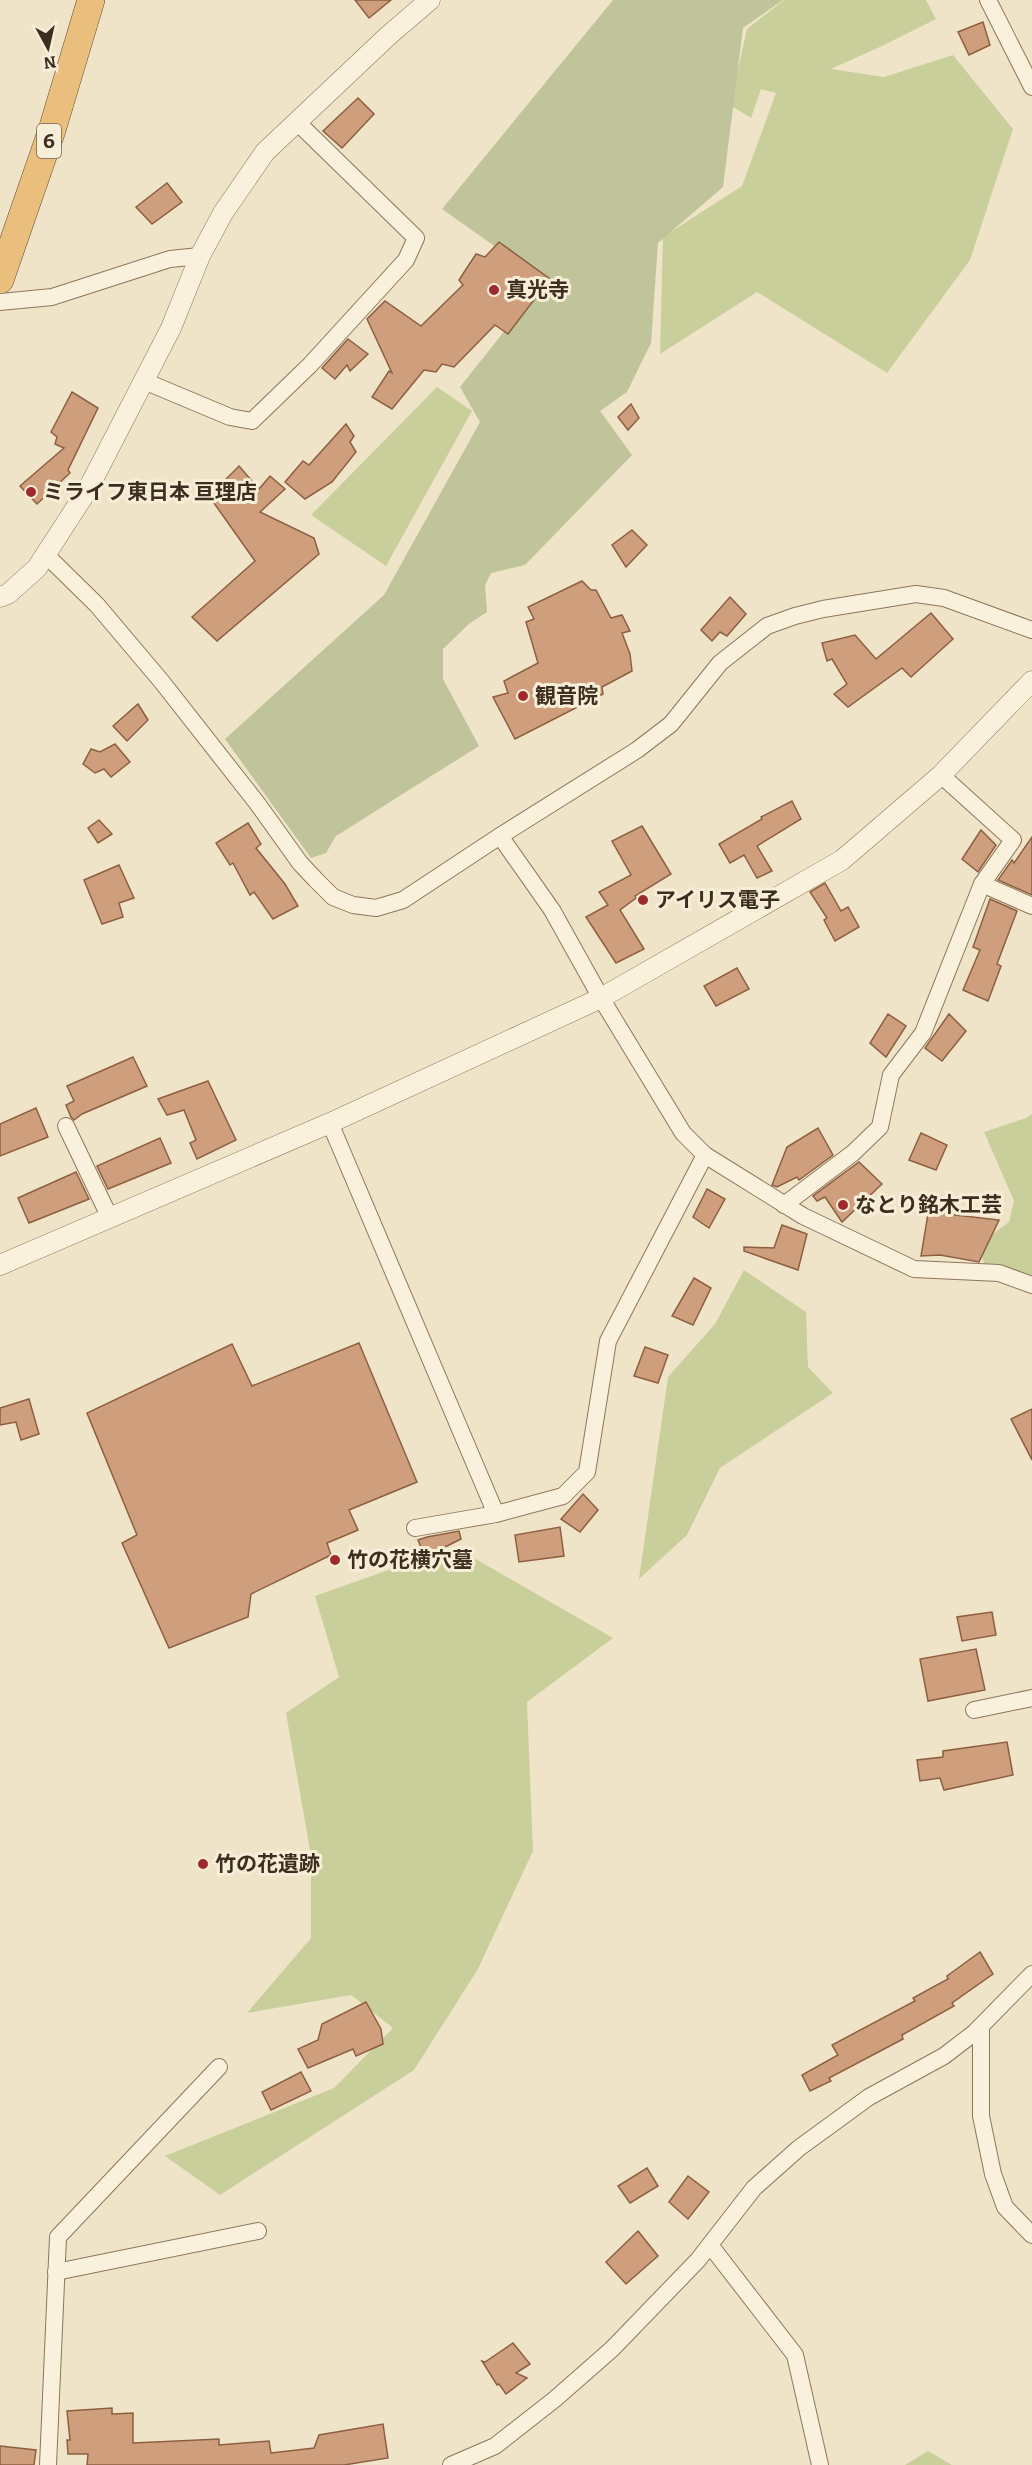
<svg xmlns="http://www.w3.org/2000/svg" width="1032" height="2465" font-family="Bitter,'Noto Sans JP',serif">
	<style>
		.green { fill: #c9cf9b }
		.cemetery { fill: #bfc49a }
		.building { fill: #cf9f7d; stroke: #8d5f41; stroke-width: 1.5 }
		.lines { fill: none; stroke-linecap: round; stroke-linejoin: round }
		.minor-casing { stroke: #8d765c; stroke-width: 18 }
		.tertiary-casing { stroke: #8d765c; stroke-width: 21 }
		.trunk-casing { stroke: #5b4430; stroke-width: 28 }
		.minor { stroke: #faf1dc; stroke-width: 16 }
		.tertiary { stroke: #faf1dc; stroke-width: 20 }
		.trunk { stroke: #eabe7c; stroke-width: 27 }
		.poi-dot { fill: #9e2a2b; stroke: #f7eed8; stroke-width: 2 }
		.labels { text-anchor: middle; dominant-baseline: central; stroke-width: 6; stroke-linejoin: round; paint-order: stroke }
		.shield { fill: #f7eed8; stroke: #756857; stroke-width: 1.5 }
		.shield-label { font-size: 20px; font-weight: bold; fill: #3d2e20 }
		.poi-label { font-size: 21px; font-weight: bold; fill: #3d2e20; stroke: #f7eed8; text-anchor: start }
	</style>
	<rect width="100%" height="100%" fill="#f0e4c8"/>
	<g class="green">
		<polygon points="784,0 926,0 936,19 882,46 831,69 884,77 953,55 1013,129 970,260 887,373 757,292 660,354 663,237 742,186 776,93 761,89 751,118 730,105 747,29"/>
		<polygon points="437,387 472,411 386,566 311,515"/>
		<polygon points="1032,1114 1032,1276 984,1264 979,1244 1009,1222 1014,1201 984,1132 1026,1118"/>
		<polygon points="744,1270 806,1312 808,1367 833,1393 720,1468 687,1535 639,1579 668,1377 715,1324"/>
		<polygon points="474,1558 613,1638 527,1702 533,1851 478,1969 414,2070 220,2195 165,2156 334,2088 393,2028 351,1995 247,2013 311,1938 311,1856 286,1713 339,1677 315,1596 397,1567"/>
		<polygon points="928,2451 952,2465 905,2465"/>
	</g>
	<polygon class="cemetery" points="613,0 783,0 743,28 723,187 658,243 651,343 627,392 600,411 632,455 525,565 491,573 485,585 487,612 470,623 443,649 443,679 479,746 336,836 326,853 311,858 225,739 384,595 480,422 460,387 544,281 442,209"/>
	<g class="building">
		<polygon points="355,0 391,0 369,18"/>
		<polygon points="983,22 990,45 969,55 958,32"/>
		<polygon points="358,98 374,114 342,148 323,131"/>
		<polygon points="167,183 182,202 152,224 136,207"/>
		<polygon points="499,242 550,279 508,334 495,325 454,367 442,364 436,372 424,370 392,409 372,397 389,371 392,373 367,319 385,301 421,326 463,285 459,280 476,254 485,257"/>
		<polygon points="348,339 368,354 350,371 347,365 335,379 322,368"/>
		<polygon points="72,392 98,408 68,470 70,473 37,504 20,486 64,448 55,444 57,437 51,432"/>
		<polygon points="631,404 639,418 628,430 618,417"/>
		<polygon points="346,424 354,436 350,442 356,452 332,482 305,499 285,482 303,461 309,465"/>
		<polygon points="239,466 259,489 270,476 285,489 260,512 314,538 319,554 217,641 192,617 255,561 209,496"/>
		<polygon points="632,530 647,545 626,567 612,545"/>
		<polygon points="582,581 591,590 596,590 611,618 622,615 630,631 622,633 630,654 632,671 602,687 603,694 515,739 493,697 508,693 504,681 538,663 526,622 534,619 528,607"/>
		<polygon points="730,597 746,614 727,636 720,632 712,641 701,630"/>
		<polygon points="931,613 953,639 911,677 902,668 848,707 834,694 847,684 832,659 827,661 822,643 855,635 876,659"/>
		<polygon points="138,704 148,720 127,741 113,726"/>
		<polygon points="115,744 130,762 111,777 104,769 95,773 83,764 91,749 100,752"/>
		<polygon points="792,801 801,819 757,846 772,871 757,878 744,855 730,863 719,844 762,819 761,817"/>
		<polygon points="99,820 112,834 98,843 88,828"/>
		<polygon points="248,823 261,844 256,848 285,884 298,906 273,919 254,892 250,895 233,863 230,865 216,843"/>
		<polygon points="642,826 671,874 635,896 636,898 620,910 644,949 616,963 586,917 608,905 599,892 631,875 612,841"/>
		<polygon points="981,830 996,845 978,872 962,859"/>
		<polygon points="1032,837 1032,895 998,880 1012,860 1014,863"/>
		<polygon points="119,865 134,898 119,903 123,917 102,924 84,880"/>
		<polygon points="825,883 841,911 848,907 859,927 835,941 824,920 827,918 810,892"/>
		<polygon points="990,899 1017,911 997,964 1001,966 988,1001 963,990 980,950 973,947"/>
		<polygon points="737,968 749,989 716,1006 704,986"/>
		<polygon points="888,1014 906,1026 886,1057 870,1043"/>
		<polygon points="949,1014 966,1031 942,1061 925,1048"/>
		<polygon points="133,1057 147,1086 82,1114 74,1120 71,1117 66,1105 74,1101 67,1086"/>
		<polygon points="208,1081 236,1140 197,1159 190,1143 196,1140 184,1110 167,1115 158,1099"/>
		<polygon points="36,1108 48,1137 0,1156 0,1124"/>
		<polygon points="818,1128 833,1155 799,1180 797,1177 777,1187 772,1185 787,1147"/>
		<polygon points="921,1133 947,1145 936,1170 909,1160"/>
		<polygon points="160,1138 171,1163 108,1189 97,1166"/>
		<polygon points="859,1162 882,1184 842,1222 825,1197 817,1201 813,1196"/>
		<polygon points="76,1172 89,1199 29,1223 18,1198"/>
		<polygon points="707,1189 725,1199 709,1228 693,1217"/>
		<polygon points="931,1196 948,1197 947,1214 999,1220 979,1262 940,1255 921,1256"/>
		<polygon points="782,1225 807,1234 798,1270 744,1251 744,1247 774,1248"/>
		<polygon points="694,1278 711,1288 693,1325 672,1316"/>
		<polygon points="359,1343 417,1482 349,1510 358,1530 327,1543 331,1555 251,1594 248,1617 169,1648 122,1543 137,1535 87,1413 232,1344 252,1386"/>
		<polygon points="645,1347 668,1355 658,1383 634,1376"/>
		<polygon points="29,1399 39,1434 21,1440 16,1422 0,1425 0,1408"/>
		<polygon points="1032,1409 1032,1460 1011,1419"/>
		<polygon points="583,1494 598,1510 580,1532 561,1519"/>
		<polygon points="560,1527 564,1556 519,1562 515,1535"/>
		<polygon points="459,1531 461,1539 425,1557 418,1540 427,1537"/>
		<polygon points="992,1612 996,1635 962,1641 957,1617"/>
		<polygon points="976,1649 985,1690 928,1701 920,1659"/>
		<polygon points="1007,1742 1013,1775 944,1790 940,1778 920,1781 917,1760 943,1757 943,1751"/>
		<polygon points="980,1952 993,1974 952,2003 954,2006 902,2035 903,2039 829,2078 831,2081 810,2091 802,2075 838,2055 832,2045 915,2001 913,1998 948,1979 947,1976"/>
		<polygon points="366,2002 381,2029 383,2044 356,2056 353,2049 308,2068 298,2049 318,2040 322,2024"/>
		<polygon points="301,2072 311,2091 271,2110 262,2092"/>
		<polygon points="647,2168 658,2186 630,2203 618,2186"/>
		<polygon points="688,2176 709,2192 688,2219 669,2202"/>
		<polygon points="638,2231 658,2256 626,2284 606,2262"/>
		<polygon points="513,2343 530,2364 516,2373 527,2378 506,2394 499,2384 497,2385 482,2361 485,2362"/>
		<polygon points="112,2408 112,2414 133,2413 133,2443 219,2439 219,2445 269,2441 271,2453 314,2448 319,2435 383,2424 388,2458 344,2465 87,2465 88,2454 68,2454 67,2440 70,2440 67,2411"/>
		<polygon points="0,2446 36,2450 34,2465 0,2465"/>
	</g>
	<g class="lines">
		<g class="minor-casing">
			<g id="minor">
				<polyline points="988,0 1032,87"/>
				<polyline points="0,302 52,297 170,259 200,256"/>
				<polyline points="144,381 230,417 252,421 310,365 406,260 416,238 297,122"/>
				<polyline points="46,555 97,605 162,682 257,803 300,863 315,879 333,897 353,905 376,908 403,900 500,836 637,750 671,724 720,663 767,626 795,616 823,609 916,594 944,598 1032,630"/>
				<polyline points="500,836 552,910 601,998 683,1133 705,1155 803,1216 914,1269 999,1273 1032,1285"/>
				<polyline points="982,884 1032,906"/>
				<polyline points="330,1123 496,1514"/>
				<polyline points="66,1126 110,1218"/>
				<polyline points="784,1205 853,1153 880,1127 891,1075 923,1033 982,884 1013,840 941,775"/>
				<polyline points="415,1528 496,1514 563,1496 587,1472 608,1341 705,1155"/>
				<polyline points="974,1710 1032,1698"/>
				<polyline points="981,2026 981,2116 993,2174 1005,2207 1032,2235"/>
				<polyline points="710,2245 795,2355 820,2465"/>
				<polyline points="56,2272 258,2231"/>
				<polyline points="48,2465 58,2237 219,2067"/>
				<polyline points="451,2465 495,2446 555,2399 612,2349 698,2260 754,2188 799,2148 869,2097 944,2056 974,2033 1032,1974"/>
			</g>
		</g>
		<g class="tertiary-casing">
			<g id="tertiary">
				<polyline points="0,597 8,594 37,568 88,489 171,328 200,256 223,213 265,152 389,35 430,0"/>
				<polyline points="0,1265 330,1123 601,998 842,860 941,775 1032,681"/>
			</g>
		</g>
		<g class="trunk-casing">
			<polyline id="trunk" points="0,280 52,130 91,0"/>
		</g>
		<use href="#minor" class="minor"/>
		<use href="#tertiary" class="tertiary"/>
		<use href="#trunk" class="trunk"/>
	</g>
	<g class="poi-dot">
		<circle cx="494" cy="290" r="6"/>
		<circle cx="31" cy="492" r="6"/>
		<circle cx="523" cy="696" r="6"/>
		<circle cx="643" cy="900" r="6"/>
		<circle cx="843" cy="1205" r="6"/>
		<circle cx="335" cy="1560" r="6"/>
		<circle cx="203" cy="1864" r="6"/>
	</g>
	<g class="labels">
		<rect class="shield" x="37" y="124" width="24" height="34" rx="4.5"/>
		<g class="shield-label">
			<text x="49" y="141">6</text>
		</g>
		<g class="poi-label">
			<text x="506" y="290">真光寺</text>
			<text x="43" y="492">ミライフ東日本 亘理店</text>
			<text x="535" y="696">観音院</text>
			<text x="655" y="900">アイリス電子</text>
			<text x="855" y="1205">なとり銘木工芸</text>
			<text x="347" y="1560">竹の花横穴墓</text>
			<text x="215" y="1864">竹の花遺跡</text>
		</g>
	</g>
	<g transform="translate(48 48) rotate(172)" stroke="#f7eed8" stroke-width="4.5" paint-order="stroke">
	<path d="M0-4.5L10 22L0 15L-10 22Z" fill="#3d2e20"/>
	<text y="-9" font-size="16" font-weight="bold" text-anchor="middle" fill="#3d2e20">N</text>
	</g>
</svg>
